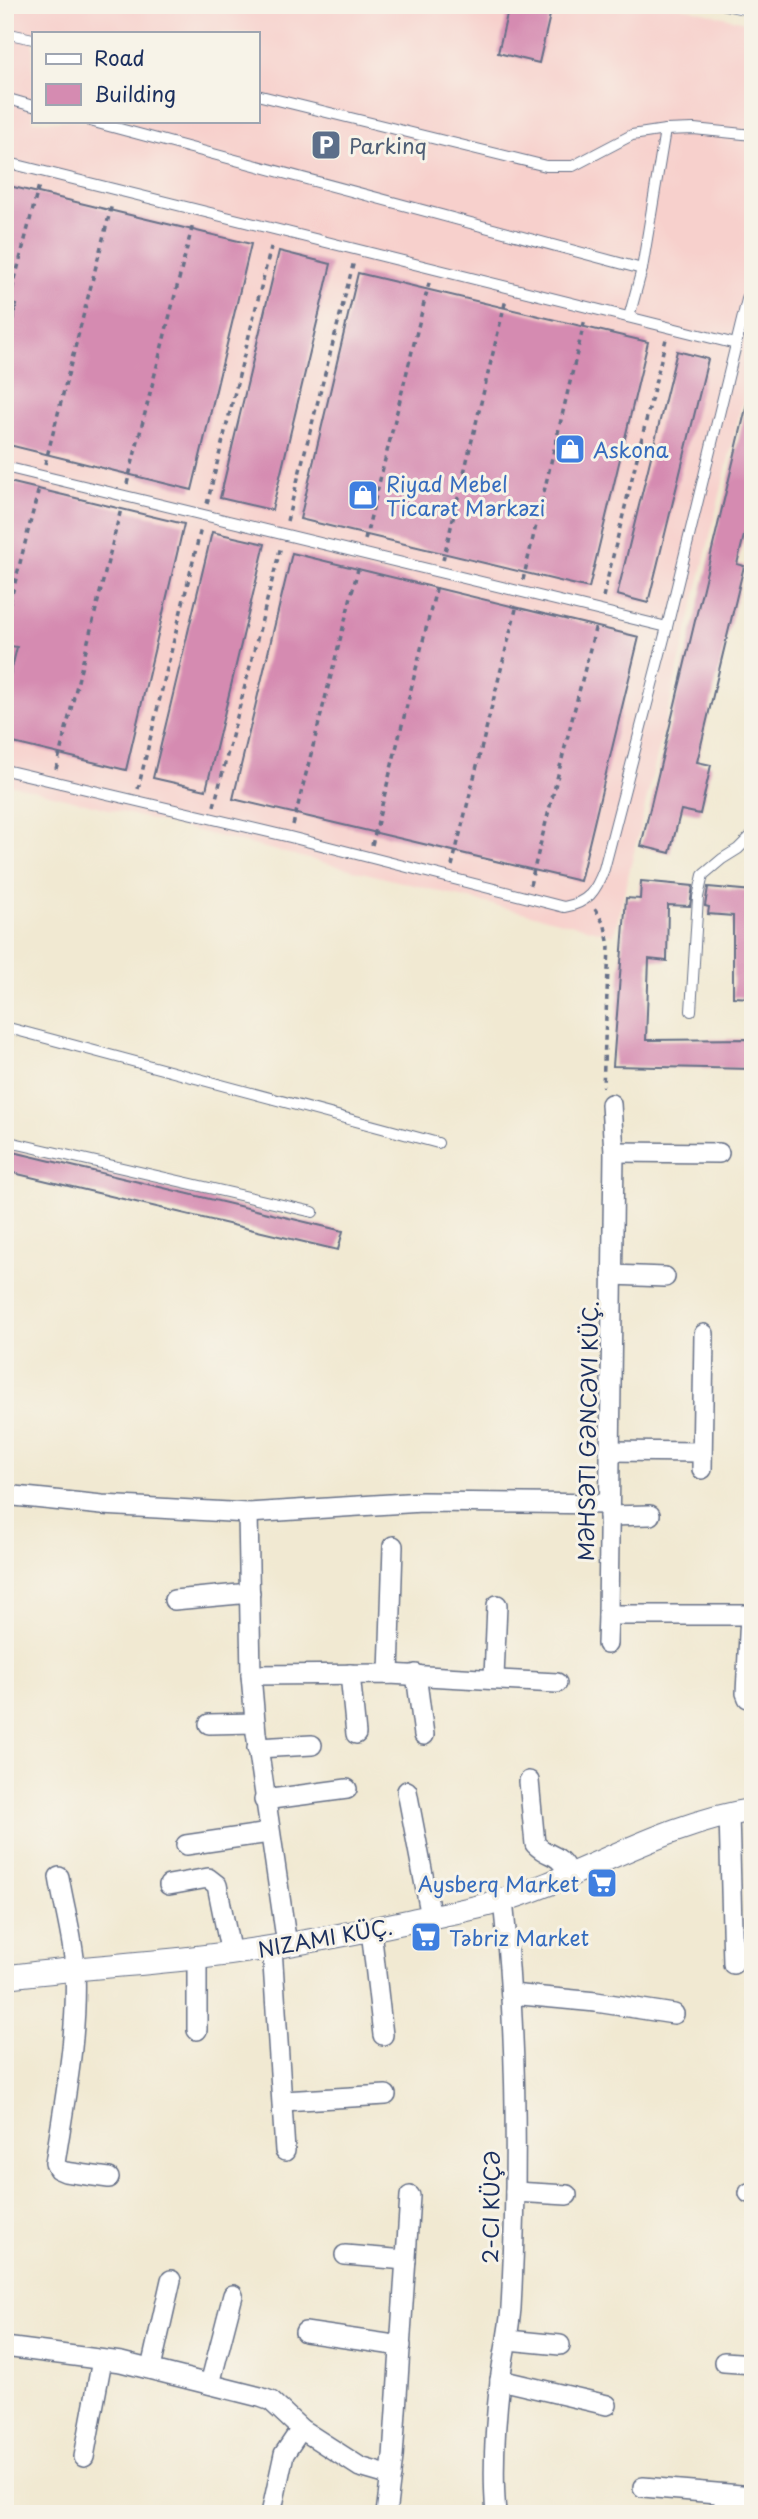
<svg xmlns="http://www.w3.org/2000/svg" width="758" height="2519" font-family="'Playpen Sans',sans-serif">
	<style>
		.built { fill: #f7d0cc; fill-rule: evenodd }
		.building { fill: #d58bb1 }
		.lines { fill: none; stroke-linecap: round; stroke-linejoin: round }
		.service-casing { stroke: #667087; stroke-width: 12 }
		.minor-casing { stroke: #667087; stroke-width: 22 }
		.tertiary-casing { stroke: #667087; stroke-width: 25 }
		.path { stroke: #667087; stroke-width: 3.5; stroke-dasharray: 5 5; stroke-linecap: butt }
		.service { stroke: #fff; stroke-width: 10 }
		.minor { stroke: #fff; stroke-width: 19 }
		.tertiary { stroke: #fff; stroke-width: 23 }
		.labels { text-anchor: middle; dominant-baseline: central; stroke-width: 6; stroke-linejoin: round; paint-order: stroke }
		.service-label { font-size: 21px; fill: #4e5e75; stroke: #f7f3e8; text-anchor: start }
		.shop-label { font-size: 21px; fill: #366cbe; stroke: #f7f3e8; text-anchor: start }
		.street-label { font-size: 21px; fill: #1b2f5e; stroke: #f7f3e8 }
	</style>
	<rect width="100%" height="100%" fill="#f7f3e8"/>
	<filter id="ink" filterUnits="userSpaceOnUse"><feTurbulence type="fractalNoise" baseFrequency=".0143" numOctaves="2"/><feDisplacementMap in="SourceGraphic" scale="14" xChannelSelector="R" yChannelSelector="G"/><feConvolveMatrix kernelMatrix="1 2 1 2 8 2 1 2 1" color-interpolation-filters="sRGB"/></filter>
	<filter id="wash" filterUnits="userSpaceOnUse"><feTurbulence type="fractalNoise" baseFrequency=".00686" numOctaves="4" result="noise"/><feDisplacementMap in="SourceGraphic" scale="28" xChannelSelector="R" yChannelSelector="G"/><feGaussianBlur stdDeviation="1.57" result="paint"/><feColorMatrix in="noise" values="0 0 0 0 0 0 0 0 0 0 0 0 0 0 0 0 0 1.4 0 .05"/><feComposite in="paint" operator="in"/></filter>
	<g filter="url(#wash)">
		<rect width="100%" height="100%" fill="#f1e9d2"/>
		<path class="built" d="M5 5H674L753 24V358L614 935 5 783ZM33 33H257V121H33Z"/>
		<g id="blocks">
			<g class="building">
				<polygon points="509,6 550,15 539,63 498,53"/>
				<polygon points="5,185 251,244 192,490 5,444 5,354 17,305 5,303"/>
				<polygon points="279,251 331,264 272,510 220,498"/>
				<polygon points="358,273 648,342 589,588 300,519"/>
				<polygon points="677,351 708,359 648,603 617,595"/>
				<polygon points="747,404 753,405 753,499 737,564 744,566 697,762 711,765 700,814 681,810 670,853 641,846"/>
				<polygon points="5,481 184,524 126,770 5,741 5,697 17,647 5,645"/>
				<polygon points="212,532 265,544 206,790 153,778"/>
				<polygon points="292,553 639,637 580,881 233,799"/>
				<polygon points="641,881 693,886 690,906 668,905 667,961 649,959 646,1040 753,1039 753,1069 613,1066 626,898 640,899"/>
				<polygon points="708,887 753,891 753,998 733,997 733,916 708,914 709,907 705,906"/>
				<polygon points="5,1150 343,1231 338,1250 5,1171"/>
			</g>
		</g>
	</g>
	<g filter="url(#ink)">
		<use href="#blocks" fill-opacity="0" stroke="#667087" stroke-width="2"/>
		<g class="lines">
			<g class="service-casing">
				<g id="service">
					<polyline points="725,5 753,11"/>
					<polyline points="5,33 33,39"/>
					<polyline points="257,95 546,166 573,166 632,135 665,130 694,129 753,135"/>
					<polyline points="5,98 33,106"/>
					<polyline points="90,121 642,269 629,317"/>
					<polyline points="5,162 736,344"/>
					<polyline points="642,269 665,130"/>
					<polyline points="5,467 667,627"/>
					<path d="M5 770 290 837 564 907C588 903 596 891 604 869L667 627 753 275"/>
					<polyline points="691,1011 698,897 703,875 722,859 738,849 753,834"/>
					<polyline points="5,1027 438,1143"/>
					<polyline points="5,1141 313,1212"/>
				</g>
			</g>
			<g class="minor-casing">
				<g id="minor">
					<polyline points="611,1104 614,1152 608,1615 753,1615"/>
					<polyline points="614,1152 719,1153"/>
					<polyline points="612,1275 665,1277"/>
					<polyline points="609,1451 701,1452"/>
					<polyline points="702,1469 704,1334"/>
					<polyline points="5,1495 102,1505 248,1513 422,1502 609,1504"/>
					<polyline points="248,1513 251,1675 256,1733 287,1945"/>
					<polyline points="609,1516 650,1515"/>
					<polyline points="174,1600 250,1593"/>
					<polyline points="750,1615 746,1693 748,1698 753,1699"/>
					<polyline points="607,1644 608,1615"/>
					<polyline points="350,1674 356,1734"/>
					<polyline points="389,1674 393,1546"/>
					<polyline points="416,1674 424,1735"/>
					<polyline points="251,1675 389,1674 557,1683"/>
					<polyline points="494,1677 497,1605"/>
					<polyline points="209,1724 255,1723"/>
					<polyline points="257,1748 312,1745"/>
					<path d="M529 1781 535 1844C551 1860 556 1849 569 1874"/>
					<polyline points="407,1791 431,1917"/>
					<polyline points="264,1800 347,1789"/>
					<polyline points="729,1814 733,1964"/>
					<polyline points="186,1845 269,1833"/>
					<path d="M59 1877C64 1907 73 1938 75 1968 78 2034 65 2098 55 2163L58 2169 65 2172 109 2178"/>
					<polyline points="169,1885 208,1878 217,1885 231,1954"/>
					<polyline points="371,1930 383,2035"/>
					<polyline points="272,1948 285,2151"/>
					<polyline points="511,1994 596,2002 674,2014"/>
					<polyline points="197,2030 197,1958"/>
					<polyline points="283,2101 386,2095"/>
					<polyline points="515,2192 567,2195"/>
					<polyline points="749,2193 753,2193"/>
					<polyline points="345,2255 406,2260"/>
					<polyline points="305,2332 401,2346"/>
					<polyline points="508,2340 560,2345"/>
					<polyline points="5,2347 121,2362 260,2397 271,2401 301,2429 360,2467 391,2476"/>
					<polyline points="724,2362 753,2364"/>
					<polyline points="151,2368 171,2280"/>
					<polyline points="500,2380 607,2405"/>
					<polyline points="210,2384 233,2295"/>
					<polyline points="84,2457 102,2360"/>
					<polyline points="643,2487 753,2496"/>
					<polyline points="271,2514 284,2454 301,2429"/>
					<polyline points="386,2514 393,2457 410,2196"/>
					<path d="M496 2514C492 2470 495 2425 500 2381 503 2357 509 2333 511 2308 518 2174 517 2033 503 1900"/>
					<polyline points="719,2514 730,2495"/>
				</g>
			</g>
			<g class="tertiary-casing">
				<path id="tertiary" d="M5 1977C70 1968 136 1965 201 1957 271 1949 341 1936 410 1921 438 1915 466 1911 493 1903 582 1878 660 1824 753 1810"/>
			</g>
			<g class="path">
				<polyline points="5,318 39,185"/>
				<polyline points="45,464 112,204"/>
				<polyline points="127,484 193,224"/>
				<polyline points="207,504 272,243"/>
				<polyline points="287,521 354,261"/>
				<polyline points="365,540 430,279"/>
				<polyline points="443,560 506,299"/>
				<polyline points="523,580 585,319"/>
				<polyline points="603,597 666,339"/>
				<polyline points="5,622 39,488"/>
				<polyline points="56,769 121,509"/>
				<polyline points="138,789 201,528"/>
				<polyline points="214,806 281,546"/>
				<polyline points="293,825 359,565"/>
				<polyline points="372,845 437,585"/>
				<polyline points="452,866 517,605"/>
				<polyline points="530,885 596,625"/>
				<polyline points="595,909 605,926 609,946 603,1087"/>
			</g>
			<use href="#service" class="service"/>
			<use href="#minor" class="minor"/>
			<use href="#tertiary" class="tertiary"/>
		</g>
	</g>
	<defs>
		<g id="parking-square" transform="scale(1.575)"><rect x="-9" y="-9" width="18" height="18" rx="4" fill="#5c6f8a" stroke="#f7f3e8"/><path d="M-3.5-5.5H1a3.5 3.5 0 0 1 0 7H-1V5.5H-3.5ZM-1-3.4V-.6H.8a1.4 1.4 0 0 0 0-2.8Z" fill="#fff"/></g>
		<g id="shop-square" transform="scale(1.575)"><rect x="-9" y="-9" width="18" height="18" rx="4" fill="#3f7fe0" stroke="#f7f3e8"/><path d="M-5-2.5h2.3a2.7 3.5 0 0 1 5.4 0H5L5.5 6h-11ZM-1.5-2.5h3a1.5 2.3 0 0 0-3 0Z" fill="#fff"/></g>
		<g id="supermarket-square" transform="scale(1.575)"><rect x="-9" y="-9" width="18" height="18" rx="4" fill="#3f7fe0" stroke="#f7f3e8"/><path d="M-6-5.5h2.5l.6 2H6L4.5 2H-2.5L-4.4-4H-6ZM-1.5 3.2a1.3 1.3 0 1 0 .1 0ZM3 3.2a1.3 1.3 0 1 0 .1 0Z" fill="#fff"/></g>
	</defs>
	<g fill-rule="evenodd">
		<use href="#parking-square" x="326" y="145"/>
		<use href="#shop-square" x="570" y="449"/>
		<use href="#shop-square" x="363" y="495"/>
		<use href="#supermarket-square" x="602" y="1883"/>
		<use href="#supermarket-square" x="426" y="1937"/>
	</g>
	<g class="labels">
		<g class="service-label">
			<text x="349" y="145">Parkinq</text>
		</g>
		<g class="shop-label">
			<text x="593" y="449">Askona</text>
			<text x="386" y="483">Riyad Mebel<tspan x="386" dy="24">Ticarət Mərkəzi</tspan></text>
			<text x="579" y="1883" text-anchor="end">Aysberq Market</text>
			<text x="449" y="1937">Təbriz Market</text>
		</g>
		<g class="street-label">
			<text transform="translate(587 1431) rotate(-89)">MƏHSƏTI GƏNCƏVI KÜÇ.</text>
			<text transform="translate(325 1937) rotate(-10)">NIZAMI KÜÇ.</text>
			<text transform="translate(490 2207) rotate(-89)">2-CI KÜÇƏ</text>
		</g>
	</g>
	<rect width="758" height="2519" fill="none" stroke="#f7f3e8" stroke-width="28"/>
	<rect x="32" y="32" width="228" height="91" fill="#f7f3e8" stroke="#9fa5b1" stroke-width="2"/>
	<rect x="46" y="54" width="35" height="10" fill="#ffffff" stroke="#9fa5b1" stroke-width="2"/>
	<text x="94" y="66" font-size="21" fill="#1b2f5e">Road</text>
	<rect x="46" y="84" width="35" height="21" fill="#d58bb1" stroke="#9fa5b1" stroke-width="2"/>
	<text x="94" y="102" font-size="21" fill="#1b2f5e">Building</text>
</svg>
